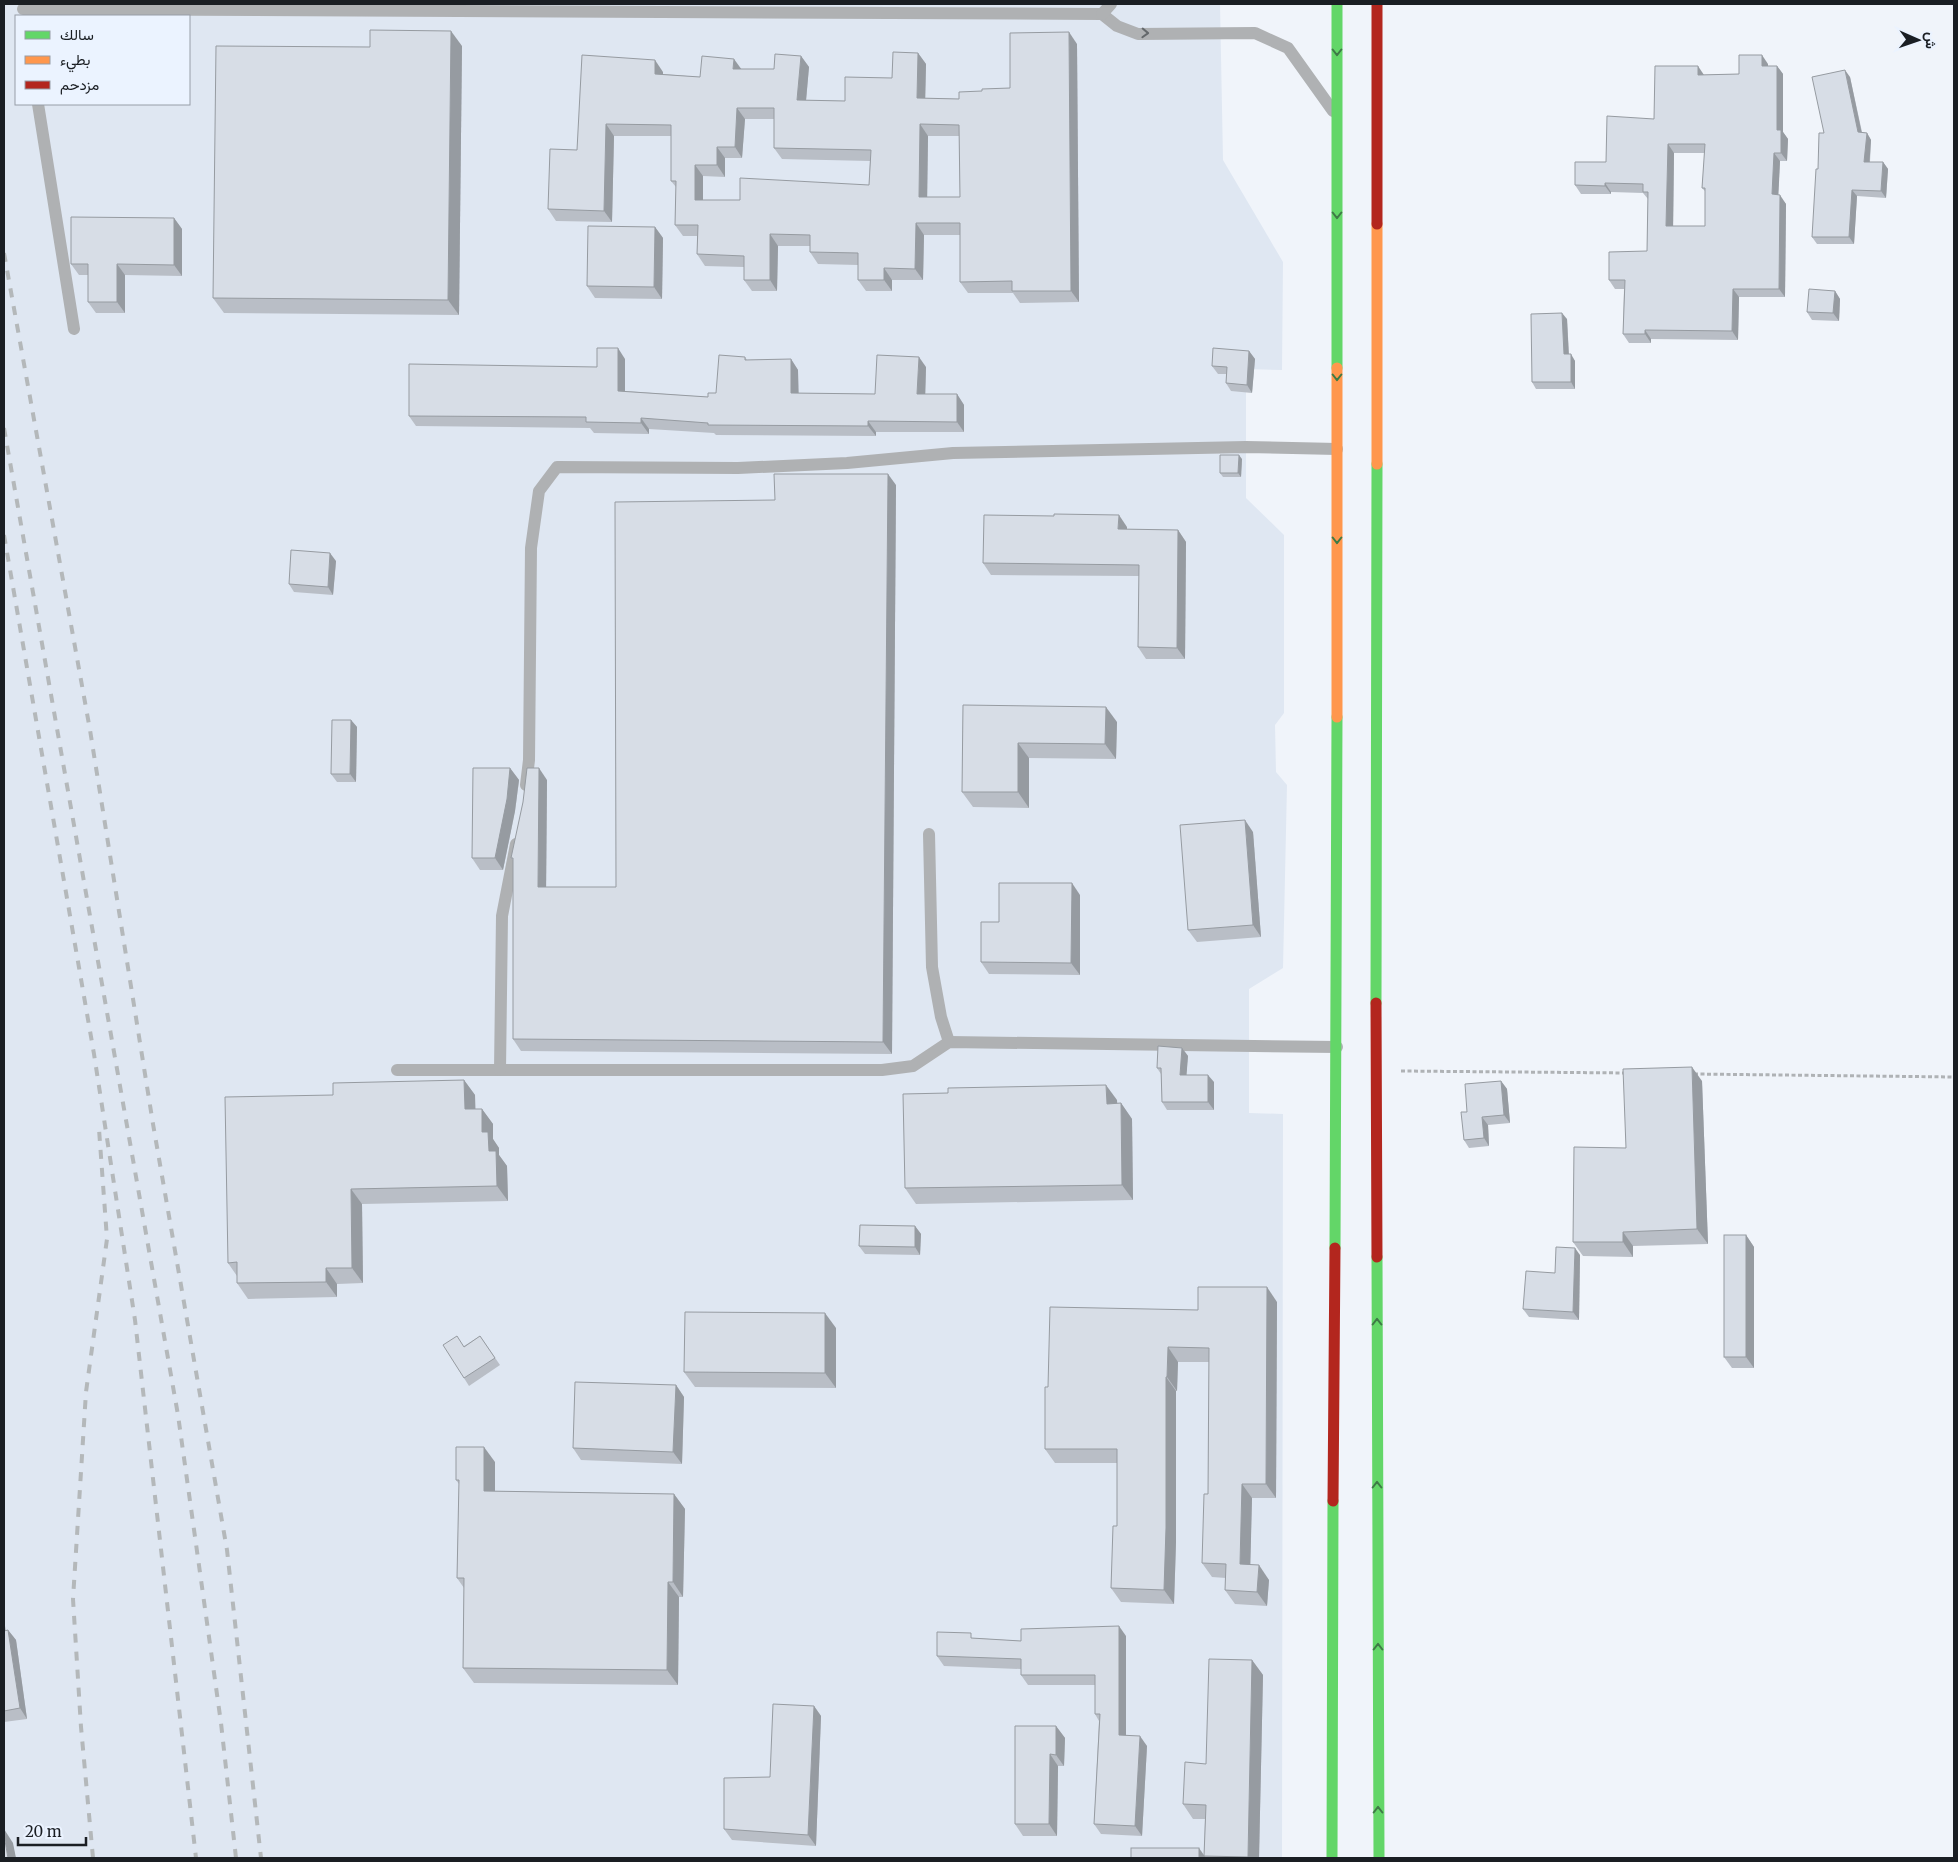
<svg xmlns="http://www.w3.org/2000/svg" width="1958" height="1862" font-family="Merriweather,Vazirmatn,serif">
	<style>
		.built { fill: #dfe7f2; fill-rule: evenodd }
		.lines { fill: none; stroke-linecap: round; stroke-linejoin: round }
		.path { stroke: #afb2b5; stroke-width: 3; stroke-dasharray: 4 2.5; stroke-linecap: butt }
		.lane { stroke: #afb1b3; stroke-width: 12 }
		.fast { stroke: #63d668; stroke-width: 11 }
		.slow { stroke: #ff974d; stroke-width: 11 }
		.jam { stroke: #b3261e; stroke-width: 11 }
		.rail { stroke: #b4b8ba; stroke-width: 4; stroke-dasharray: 9 9; stroke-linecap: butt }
		.wall { fill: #b9bec6; fill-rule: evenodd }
		.shaded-wall { fill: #969ba1 }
		.building { fill: #d7dde6; stroke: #969ba1; fill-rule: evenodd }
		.oneway { stroke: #64686b }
		.oneway2 { stroke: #3e7a46 }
	</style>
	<rect width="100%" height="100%" fill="#f0f4fa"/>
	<path class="built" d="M4 4H1220L1223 160 1283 262 1282 370 1246 369V498L1284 535V713L1275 725 1276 772 1287 785 1283 968 1249 989V1113L1283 1114 1282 1858H4ZM16 16H189V104H16Z"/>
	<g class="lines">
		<g class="path">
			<polyline points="1401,1071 1628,1073"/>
			<polyline points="1694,1074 1954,1077"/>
		</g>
		<g class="lane">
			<polyline points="23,9 1102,14 1117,26 1138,34 1255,33 1288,48 1333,111"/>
			<polyline points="1102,14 1111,4"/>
			<polyline points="38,104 74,329"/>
			<polyline points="526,785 529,760 531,548 539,491 557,467 738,468 847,463 953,453 1246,447 1337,449"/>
			<polyline points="929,834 932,967 941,1017 949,1042"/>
			<polyline points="397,1070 882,1070 913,1066 949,1042 1337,1047"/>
			<polyline points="500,1070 502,916 516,844"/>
		</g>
		<g class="fast">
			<polyline points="1337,4 1337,368"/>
			<polyline points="1376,1003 1377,464"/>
			<polyline points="1335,1248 1337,717"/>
			<polyline points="1377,1257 1379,1858"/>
			<polyline points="1332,1858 1333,1501"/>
		</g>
		<g class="slow">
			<polyline points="1337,368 1337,717"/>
			<polyline points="1377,464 1377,224"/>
		</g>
		<g class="jam">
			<polyline points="1377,224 1377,4"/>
			<polyline points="1376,1003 1377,1257"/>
			<polyline points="1333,1501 1335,1248"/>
		</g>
		<g class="rail">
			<polyline points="4,253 90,730 153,1124 227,1550 261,1858"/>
			<polyline points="4,428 178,1415 221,1723 236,1858"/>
			<polyline points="4,535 94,1054 135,1320 196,1858"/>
			<polyline points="93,1858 81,1727 73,1599 86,1392 107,1239 99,1129"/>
		</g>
	</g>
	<g class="wall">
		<path d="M1077 44 1079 302 1020 303 1013 293H968L960 282V235H924L923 280H892V291H866L858 280V265L818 264 810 252V246H778L777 291H752L744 280V267L705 266 697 254V236H683L675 225 676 187 671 181V136H614L612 222 556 221 548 209 577 150 663 72V74L700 77 741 69H774L801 56 809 67 806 100 845 101 892 78 918 53 926 64 925 98 959 99 982 91 1010 88ZM745 119H774V148L782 159 870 161 869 185 740 200H703V176L725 177V158H742ZM928 136H959L960 197H927Z"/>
		<polygon points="462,46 459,315 224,313 213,298 370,47"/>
		<path d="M1768 64V66H1777L1783 74V132L1788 139 1787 161H1780L1778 195 1786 204 1785 297H1739L1738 340 1651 339V343H1629L1623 334 1624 289H1615L1609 280 1647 251 1648 199 1643 193 1611 192V194H1581L1575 185 1606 162 1704 75 1739 74ZM1674 153H1705L1702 188 1705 191V226H1673Z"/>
		<polygon points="1850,77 1862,132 1867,133 1871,140 1870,162 1883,162 1888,169 1886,198 1857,196 1854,244 1817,244 1812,237 1824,133"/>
		<polygon points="174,218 182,229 182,276 125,275 125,313 96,313 88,302 88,275 79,275 71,264"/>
		<polygon points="655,227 663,238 662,299 595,298 587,286"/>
		<polygon points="1835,291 1840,299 1839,321 1812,320 1807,312"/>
		<polygon points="1567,319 1569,354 1575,361 1575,389 1536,389 1532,382"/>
		<polygon points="1249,351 1255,359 1252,393 1231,391 1226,383 1226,374 1218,374 1212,366"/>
		<polygon points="745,357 747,360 791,359 798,370 798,393 875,394 926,367 925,394 957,394 964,405 964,432 876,432 876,436 716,435 714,433 649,429 649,434 594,433 590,428 416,426 409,416 597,367 625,359 625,391 708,397 716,393"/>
		<polygon points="1242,459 1241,477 1223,477 1220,473"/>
		<polygon points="896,485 892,1054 521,1051 513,1039 513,860 511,858 547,780 546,887 616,887 775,500"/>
		<polygon points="1127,527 1127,529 1178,530 1186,542 1185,659 1146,659 1138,647 1139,576 991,575 983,563"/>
		<polygon points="336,561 333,595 294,592 289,584"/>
		<polygon points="963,705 1117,722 1116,759 1029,758 1029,808 973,807 962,792"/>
		<polygon points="351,720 357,727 356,782 337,782 331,774"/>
		<polygon points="510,768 519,780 515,811 503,870 480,870 472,858"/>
		<polygon points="1253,832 1261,937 1197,942 1188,930"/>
		<polygon points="1080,895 1080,975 989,974 981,962"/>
		<polygon points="1182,1048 1188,1056 1186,1075 1214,1082 1214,1110 1167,1110 1162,1102 1161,1074 1157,1068"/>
		<polygon points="464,1080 475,1095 475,1109 482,1109 493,1124 493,1139 499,1148 499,1155 507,1166 508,1201 362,1204 363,1283 337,1284 337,1297 248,1299 237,1283 237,1276 228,1263 333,1095"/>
		<polygon points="1501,1081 1507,1089 1510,1123 1488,1125 1489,1146 1469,1148 1464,1140 1467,1112"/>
		<polygon points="1702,1081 1708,1244 1633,1246 1633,1257 1583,1256 1573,1242 1626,1148"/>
		<polygon points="1117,1100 1117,1104 1121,1103 1132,1119 1133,1200 916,1204 905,1188"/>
		<polygon points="915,1226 921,1234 920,1255 865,1254 859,1246"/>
		<polygon points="1746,1235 1754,1247 1754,1368 1732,1368 1724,1357"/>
		<polygon points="1580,1255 1579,1320 1529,1317 1523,1309 1555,1273"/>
		<polygon points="1277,1302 1276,1498 1252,1498 1250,1565 1269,1580 1267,1606 1235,1604 1225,1590 1226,1578 1212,1577 1202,1563 1208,1494 1209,1362 1178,1362 1177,1391 1176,1391 1176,1542 1174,1604 1121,1602 1111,1588 1117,1526 1117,1463 1055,1463 1045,1449 1048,1387 1198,1310"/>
		<polygon points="836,1328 836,1388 695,1387 684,1372"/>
		<polygon points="480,1336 500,1365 469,1386 464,1378 464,1346"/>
		<polygon points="676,1385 684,1397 682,1464 581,1460 573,1448"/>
		<polygon points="495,1462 495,1491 674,1494 685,1509 683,1597 679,1597 678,1685 474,1683 463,1668 464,1588 457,1578 459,1484 456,1480"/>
		<polygon points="4,1618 5,1631 8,1630 16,1640 27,1719 4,1722"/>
		<polygon points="1126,1636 1126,1735 1147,1746 1142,1836 1101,1834 1094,1824 1099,1721 1095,1714 1095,1685 1028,1685 1021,1675 1021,1669 944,1666 937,1656 974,1638 1021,1641"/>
		<polygon points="1252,1660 1263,1675 1259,1858 1131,1858 1204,1856 1205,1819 1193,1819 1183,1804 1206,1764"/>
		<polygon points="814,1706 821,1716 816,1846 732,1840 724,1829 770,1777"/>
		<polygon points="1056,1726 1065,1738 1064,1766 1058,1766 1057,1836 1023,1836 1015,1824"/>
	</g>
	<g class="shaded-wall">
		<polygon points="451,31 462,46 459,315 448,300"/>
		<polygon points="1069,32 1077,44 1079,302 1071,291"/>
		<polygon points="918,53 926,64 925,109 917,98"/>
		<polygon points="1762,55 1768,64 1768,74 1762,66"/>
		<polygon points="801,56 809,67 805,112 797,100"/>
		<polygon points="734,59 742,70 733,69"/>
		<polygon points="655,60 663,72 663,85 655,74"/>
		<polygon points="1698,66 1704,75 1698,75"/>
		<polygon points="1777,66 1783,74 1783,132 1788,139 1787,161 1781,153 1777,130"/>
		<polygon points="1845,70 1850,77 1863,139 1858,132"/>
		<polygon points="737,108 745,119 742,158 735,147"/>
		<polygon points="606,124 614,136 612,222 604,211"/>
		<polygon points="920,124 928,136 927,209 919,197"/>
		<polygon points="1867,133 1871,140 1869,169 1864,162"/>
		<polygon points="1668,144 1674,153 1673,234 1666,226"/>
		<polygon points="717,147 725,158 725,177 717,165"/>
		<polygon points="1774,153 1780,161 1778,203 1772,194"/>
		<polygon points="1883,162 1888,169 1886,198 1881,191"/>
		<polygon points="695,165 703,176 703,211 695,200"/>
		<polygon points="1605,183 1611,192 1611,194 1605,186"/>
		<polygon points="1852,190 1857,196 1854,244 1849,237"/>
		<polygon points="1780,195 1786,204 1785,297 1779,289"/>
		<polygon points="174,218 182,229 182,276 174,265"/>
		<polygon points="916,223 924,235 923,280 915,269"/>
		<polygon points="655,227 663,238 662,299 654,287"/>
		<polygon points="770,234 778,246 777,291 770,280"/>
		<polygon points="117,264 125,275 125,313 117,302"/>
		<polygon points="884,268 892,280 892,291 884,280"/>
		<polygon points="1733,289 1739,297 1738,340 1732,331"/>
		<polygon points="1835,291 1840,299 1839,321 1833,313"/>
		<polygon points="1562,313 1567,319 1569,360 1564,354"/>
		<polygon points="1645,330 1651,339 1651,343 1645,334"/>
		<polygon points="618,348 625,359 625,401 618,391"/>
		<polygon points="1249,351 1255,359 1252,393 1247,385"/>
		<polygon points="1571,354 1575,361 1575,389 1571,382"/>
		<polygon points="919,357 926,367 925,404 917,394"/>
		<polygon points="791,359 798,370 799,404 791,393"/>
		<polygon points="957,394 964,405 964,432 957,422"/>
		<polygon points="641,418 649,429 649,434 641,423"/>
		<polygon points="868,421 876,432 876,436 868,426"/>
		<polygon points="1239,455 1242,459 1241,477 1238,473"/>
		<polygon points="888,474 896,485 892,1054 883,1042"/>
		<polygon points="1119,515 1127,527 1127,541 1118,529"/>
		<polygon points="1178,530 1186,542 1185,659 1177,648"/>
		<polygon points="330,553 336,561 333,595 328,587"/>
		<polygon points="1106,707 1117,722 1116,759 1105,744"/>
		<polygon points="351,720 357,727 356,782 350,774"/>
		<polygon points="1018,743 1029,758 1029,808 1018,792"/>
		<polygon points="510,768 519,780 515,811 503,870 495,858"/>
		<polygon points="539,768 547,780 546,899 538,887"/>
		<polygon points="1245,820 1253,832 1261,937 1253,925"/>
		<polygon points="1072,883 1080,895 1080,975 1071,963"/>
		<polygon points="1182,1048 1188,1056 1186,1082 1180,1075"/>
		<polygon points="1692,1067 1702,1081 1708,1244 1697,1229"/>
		<polygon points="1208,1075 1214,1082 1214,1110 1208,1102"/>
		<polygon points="464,1080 475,1095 476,1125 465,1109"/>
		<polygon points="1501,1081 1507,1089 1510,1123 1504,1115"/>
		<polygon points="1106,1085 1117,1100 1118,1119 1107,1104"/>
		<polygon points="1121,1103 1132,1119 1133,1200 1122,1185"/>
		<polygon points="482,1109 493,1124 493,1139 499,1148 499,1155 507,1166 508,1201 497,1186 489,1151 482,1132"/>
		<polygon points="1482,1117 1488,1125 1489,1146 1484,1138"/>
		<polygon points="351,1189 362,1204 363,1283 352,1268"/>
		<polygon points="915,1226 921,1234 920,1255 915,1247"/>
		<polygon points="1623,1232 1633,1246 1633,1257 1623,1242"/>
		<polygon points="1746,1235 1754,1247 1754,1368 1746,1357"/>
		<polygon points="1575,1248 1580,1255 1579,1320 1573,1312"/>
		<polygon points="326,1268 337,1284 337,1297 326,1282"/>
		<polygon points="1267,1287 1277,1302 1276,1498 1266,1484"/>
		<polygon points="825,1313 836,1328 836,1388 825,1373"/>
		<polygon points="1168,1347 1178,1362 1177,1391 1167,1377"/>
		<polygon points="1166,1377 1176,1391 1176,1542 1174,1604 1164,1590"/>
		<polygon points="676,1385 684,1397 682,1464 673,1452"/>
		<polygon points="484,1447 495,1462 495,1506 484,1491"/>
		<polygon points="1242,1484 1252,1498 1250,1579 1240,1564"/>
		<polygon points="674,1494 685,1509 683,1597 673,1582"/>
		<polygon points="1259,1565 1269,1580 1267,1606 1257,1592"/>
		<polygon points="668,1582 679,1597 678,1685 667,1670"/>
		<polygon points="4,1618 7,1642 4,1638"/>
		<polygon points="1119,1626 1126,1636 1126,1745 1119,1735"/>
		<polygon points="8,1630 16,1640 27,1719 20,1708"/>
		<polygon points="1252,1660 1263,1675 1259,1858 1249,1858 1248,1857"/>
		<polygon points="814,1706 821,1716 816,1846 808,1835"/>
		<polygon points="1056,1726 1065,1738 1064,1766 1056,1755"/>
		<polygon points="1140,1736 1147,1746 1142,1836 1135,1826"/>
		<polygon points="1050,1754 1058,1766 1057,1836 1049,1824"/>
		<polygon points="4,1829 13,1843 16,1858 8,1858 4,1835"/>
		<polygon points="1199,1848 1206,1858 1199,1858"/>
	</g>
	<g class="building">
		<polygon points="370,30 451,31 448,300 213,298 216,46 370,47"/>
		<path d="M1069 32 1071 291H1012V281L960 282V223H916L915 269 884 268V280H858V253L810 252V235L770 234V280H744V256L697 254 698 225H675L676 181H671V125L606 124 604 211 548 209 550 149 577 150 582 55 655 60V74L700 77 702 56 734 59 733 69H774L775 54 801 56 797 100 845 101V77L892 78 893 52 918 53 917 98 959 99V92L982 91V89L1010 88V33ZM737 108H774V148L871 150 869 185 740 178V200H695V165H717V147H735ZM920 124 959 125 960 197H919Z"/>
		<path d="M1739 55H1762V66H1777V130H1781V153H1774L1772 194 1780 195 1779 289H1733L1732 331 1645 330V334H1623L1625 280H1609V252L1647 251 1648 192H1643V184L1605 183V186L1575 185V162H1606L1607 116 1654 119 1655 66H1698V75L1739 74ZM1668 144H1705L1702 188H1705V226H1666Z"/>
		<polygon points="1845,70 1858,132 1867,133 1864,162 1883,162 1881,191 1852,190 1849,237 1812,237 1816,169 1818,169 1819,133 1824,133 1812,77"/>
		<polygon points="71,217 174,218 174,265 117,264 117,302 88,302 88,264 71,264"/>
		<polygon points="588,226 655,227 654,287 587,286"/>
		<polygon points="1809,289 1835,291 1833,313 1807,312"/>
		<polygon points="1562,313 1564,354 1571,354 1571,382 1532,382 1531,314"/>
		<polygon points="597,348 618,348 618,391 708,397 708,393 716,393 719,355 745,357 745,360 791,359 791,393 875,394 877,355 919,357 917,394 957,394 957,422 868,421 868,426 708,425 708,423 641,418 641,423 586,422 586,417 409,416 409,364 597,367"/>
		<polygon points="1213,348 1249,351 1247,385 1226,383 1227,367 1212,366"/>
		<polygon points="1220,455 1239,455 1238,473 1220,473"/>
		<polygon points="774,474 888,474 883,1042 513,1039 513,858 511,858 523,802 527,768 539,768 538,887 616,887 615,502 775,500"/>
		<polygon points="1054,514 1119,515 1118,529 1178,530 1177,648 1138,647 1139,565 983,563 984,515 1054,516"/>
		<polygon points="291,550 330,553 328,587 289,584"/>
		<polygon points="963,705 1106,707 1105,744 1018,743 1018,792 962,792"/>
		<polygon points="332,720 351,720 350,774 331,774"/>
		<polygon points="473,768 510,768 507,799 495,858 472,858"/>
		<polygon points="1245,820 1253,925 1188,930 1180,825"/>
		<polygon points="999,883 1072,883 1071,963 981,962 981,922 999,922"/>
		<polygon points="1158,1046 1182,1048 1180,1075 1208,1075 1208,1102 1162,1102 1161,1068 1157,1068"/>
		<polygon points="1692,1067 1697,1229 1623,1232 1623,1242 1573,1242 1574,1147 1626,1148 1623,1069"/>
		<polygon points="464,1080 465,1109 482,1109 482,1132 488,1132 489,1151 496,1151 497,1186 351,1189 352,1268 326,1268 326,1282 237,1283 237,1262 228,1263 225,1097 333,1095 333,1083"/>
		<polygon points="1501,1081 1504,1115 1482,1117 1484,1138 1464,1140 1461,1112 1467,1112 1465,1084"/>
		<polygon points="1106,1085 1107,1104 1121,1103 1122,1185 905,1188 903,1094 948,1093 948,1088"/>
		<polygon points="860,1225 915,1226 915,1247 859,1246"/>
		<rect x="1724" y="1235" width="22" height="122"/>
		<polygon points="1556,1247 1575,1248 1573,1312 1523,1309 1526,1271 1555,1273"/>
		<polygon points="1198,1287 1267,1287 1266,1484 1242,1484 1240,1564 1259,1565 1257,1592 1225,1590 1226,1564 1202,1563 1204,1494 1208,1494 1209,1348 1168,1347 1167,1377 1166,1377 1166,1528 1164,1590 1111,1588 1113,1526 1117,1526 1117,1449 1045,1449 1045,1387 1048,1387 1050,1307 1198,1310"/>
		<polygon points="685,1312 825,1313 825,1373 684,1372"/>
		<polygon points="457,1336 464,1347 480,1336 495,1358 464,1378 443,1345"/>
		<polygon points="575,1382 676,1385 673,1452 573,1448"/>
		<polygon points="456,1447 484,1447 484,1491 674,1494 673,1582 668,1582 667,1670 463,1668 464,1578 457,1578 459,1480 456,1480"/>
		<polygon points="1119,1626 1119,1735 1140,1736 1135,1826 1094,1824 1100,1714 1095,1714 1095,1675 1021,1675 1021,1659 937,1656 937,1632 971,1633 971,1638 1021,1641 1021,1629"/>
		<polygon points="8,1630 20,1708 4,1711 4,1631"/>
		<polygon points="1209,1659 1252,1660 1248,1857 1204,1856 1206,1805 1183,1804 1185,1762 1206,1764"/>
		<polygon points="773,1704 814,1706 808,1835 724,1829 724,1778 770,1777"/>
		<polygon points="1015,1726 1056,1726 1056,1755 1050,1754 1049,1824 1015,1824"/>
		<polygon points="4,1835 8,1858 4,1858"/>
		<rect x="1131" y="1848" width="68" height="10"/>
	</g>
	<defs><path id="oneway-chevron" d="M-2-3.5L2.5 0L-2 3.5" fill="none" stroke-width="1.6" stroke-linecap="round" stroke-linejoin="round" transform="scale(1.25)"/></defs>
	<use class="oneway" href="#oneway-chevron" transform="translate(1145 33) rotate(2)"/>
	<g class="oneway2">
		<use href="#oneway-chevron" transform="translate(1337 52) rotate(90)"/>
		<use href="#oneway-chevron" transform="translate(1337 215) rotate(90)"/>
		<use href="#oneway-chevron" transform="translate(1337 377) rotate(90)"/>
		<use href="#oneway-chevron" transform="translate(1337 540) rotate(90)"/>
		<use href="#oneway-chevron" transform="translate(1377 1322) rotate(-90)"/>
		<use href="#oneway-chevron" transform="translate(1377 1485) rotate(-90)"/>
		<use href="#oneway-chevron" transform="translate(1378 1647) rotate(-90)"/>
		<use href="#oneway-chevron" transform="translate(1378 1810) rotate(-90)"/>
	</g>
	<rect width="1958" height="1862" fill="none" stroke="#1a1e23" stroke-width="10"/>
	<rect x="15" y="15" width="175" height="90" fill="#ebf3ff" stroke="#979ea7"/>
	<rect x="25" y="31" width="25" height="8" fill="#63d668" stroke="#979ea7"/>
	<text x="60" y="40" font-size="15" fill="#1a1e23">سالك</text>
	<rect x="25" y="56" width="25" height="8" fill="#ff974d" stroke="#979ea7"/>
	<text x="60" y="65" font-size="15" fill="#1a1e23">بطيء</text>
	<rect x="25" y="81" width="25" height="8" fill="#b3261e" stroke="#979ea7"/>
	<text x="60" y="90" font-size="15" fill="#1a1e23">مزدحم</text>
	<g transform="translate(1918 40) rotate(92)" stroke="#ebf3ff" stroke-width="4" paint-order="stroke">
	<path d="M0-4L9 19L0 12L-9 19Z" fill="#1a1e23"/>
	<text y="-8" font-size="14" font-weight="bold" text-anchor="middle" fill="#1a1e23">ش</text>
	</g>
	<path d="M18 1837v8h68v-8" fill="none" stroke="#1a1e23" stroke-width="2.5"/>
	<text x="25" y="1837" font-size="15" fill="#1a1e23" stroke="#ebf3ff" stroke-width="4" paint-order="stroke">20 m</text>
</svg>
